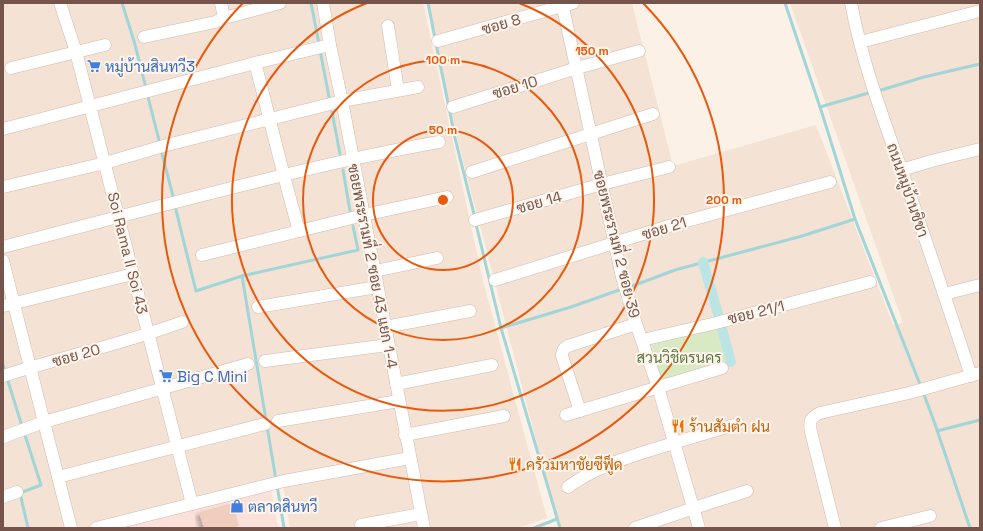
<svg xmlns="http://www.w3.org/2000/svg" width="983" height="531" font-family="'Space Grotesk',Sarabun,sans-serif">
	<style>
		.residential { fill: #f4e2d4 }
		.commercial { fill: #fce0da }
		.green { fill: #d8eac4 }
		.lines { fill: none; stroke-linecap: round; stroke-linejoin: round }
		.stream { stroke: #a1d5d7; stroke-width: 3 }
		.canal { stroke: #bbe4e5; stroke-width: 10 }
		.building { fill: #f1cdbe; filter: url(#shadow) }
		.minor-casing { stroke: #d0baaf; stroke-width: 13 }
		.minor { stroke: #fff; stroke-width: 12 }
		.ring { fill: none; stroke: #e8590c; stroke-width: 2 }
		.labels { text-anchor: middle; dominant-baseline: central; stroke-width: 4; stroke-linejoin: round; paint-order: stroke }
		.street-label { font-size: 15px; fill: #75554b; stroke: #fff5ec }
		.shop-label { font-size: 15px; fill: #366cbe; stroke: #fff5ec; text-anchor: start }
		.park-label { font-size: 15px; fill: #5a7a43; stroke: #fff5ec }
		.food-label { font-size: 15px; fill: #c56008; stroke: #fff5ec; text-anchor: start }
		.centre { fill: #e8590c; stroke: #fff5ec; stroke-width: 2 }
		.ring-label { font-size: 12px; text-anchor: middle; font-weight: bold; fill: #e8590c; stroke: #fff5ec; stroke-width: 4; stroke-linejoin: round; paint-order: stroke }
	</style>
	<defs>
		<filter id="shadow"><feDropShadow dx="-3.5" dy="3.5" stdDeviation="2" flood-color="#0004"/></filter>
	</defs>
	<rect width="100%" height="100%" fill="#fcf1e6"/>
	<g class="residential">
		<polygon points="3,3 423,3 482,277 547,518 518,528 290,528 283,485 129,525 130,528 3,528"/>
		<polygon points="427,3 632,3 673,166 816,125 893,325 903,323 790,3 980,3 980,528 559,528 438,65"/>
	</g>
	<polygon class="commercial" points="271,488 278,528 130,528 129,525"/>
	<polygon class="green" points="719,327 729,364 662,382 652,345"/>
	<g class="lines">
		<g class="stream">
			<polyline points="122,3 134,41 146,88"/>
			<polyline points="311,3 319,44"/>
			<polyline points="428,3 455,138 475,218"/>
			<polyline points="320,50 329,97"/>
			<polyline points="878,91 924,77 980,64"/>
			<polyline points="147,93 160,144"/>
			<polyline points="820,107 872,92"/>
			<polyline points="332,112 340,154"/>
			<polyline points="161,150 174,200"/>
			<polyline points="343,170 350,211"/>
			<polyline points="175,206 196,291 242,276 358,250 353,226"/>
			<polyline points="855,219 921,387"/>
			<polyline points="476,224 501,328 560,528"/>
			<polyline points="242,276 276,480"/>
			<polyline points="627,288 675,270 802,236 855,219 822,113 785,3"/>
			<polyline points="501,328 571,307 622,289"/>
			<polyline points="3,365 6,373"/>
			<polyline points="7,378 22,426"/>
			<polyline points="923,392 935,424 970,528"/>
			<polyline points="937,431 980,420"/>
			<polyline points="24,432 41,485 20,493 28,528"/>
			<polyline points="277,485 284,528"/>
			<polyline points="534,528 557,519"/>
		</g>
		<g class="canal">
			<polyline points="703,262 718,314"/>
			<polyline points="722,329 731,362"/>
		</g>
	</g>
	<polygon class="building" points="233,503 239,526 231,528 204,528 199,512"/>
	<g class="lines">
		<g class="minor-casing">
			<g id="minor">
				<polyline points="60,3 76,52 192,504"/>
				<polyline points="221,3 224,18"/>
				<polyline points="323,3 330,45 342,101 424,528"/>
				<polyline points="562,3 622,277 636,324 658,387 699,528"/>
				<path d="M851 3C862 62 883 118 903 174 926 241 949 308 971 376"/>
				<polyline points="388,26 398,90"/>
				<polyline points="144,37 215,22 224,18 280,3"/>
				<polyline points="438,41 573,3"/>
				<polyline points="860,42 980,11"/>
				<path d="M255 63C270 119 283 175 299 231"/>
				<polyline points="11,68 105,45"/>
				<polyline points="453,107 577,68 639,51"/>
				<polyline points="3,129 255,63 330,45"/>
				<polyline points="901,170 935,160 980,149"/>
				<polyline points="472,172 653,114"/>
				<polyline points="3,187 105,163 167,145 342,101 418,87"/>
				<polyline points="475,220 602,184 669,167"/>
				<path d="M3 247C119 217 235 185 353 159 381 153 410 147 439 142"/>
				<polyline points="202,255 364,215 447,197"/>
				<polyline points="3,261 71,528"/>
				<polyline points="375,271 437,258"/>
				<polyline points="495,280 672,225 830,182"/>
				<polyline points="944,294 980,285"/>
				<polyline points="3,306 133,274"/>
				<polyline points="258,307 377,287"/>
				<polyline points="385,327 470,311"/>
				<polyline points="642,340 712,324 870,282"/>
				<polyline points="265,361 388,345"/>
				<path d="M3 376C62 357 123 344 182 322"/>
				<polyline points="396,384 492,365"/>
				<path d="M580 411 562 356C562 351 563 349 568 346L636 324"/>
				<polyline points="566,415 722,368"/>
				<polyline points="278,421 399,401"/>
				<polyline points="405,435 504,416"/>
				<polyline points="3,437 44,422 248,364"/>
				<polyline points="58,477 265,424"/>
				<path d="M568 487C592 469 622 459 651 450 680 441 709 432 738 424"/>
				<polyline points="3,497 17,492"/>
				<polyline points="361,525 421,514"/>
				<polyline points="96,528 284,481 410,458"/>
				<polyline points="635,528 694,508 747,491"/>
				<path d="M835 528 811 432C809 421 810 418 820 413L909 393 980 373"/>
				<polyline points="881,528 930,516"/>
			</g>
		</g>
		<use href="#minor" class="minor"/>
	</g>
	<g class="ring">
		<circle cx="443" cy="200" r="70"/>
		<circle cx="443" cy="200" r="140"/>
		<path d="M519 3A211 211 0 1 1 367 3"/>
		<path d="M643 3A281 281 0 1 1 243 3"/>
	</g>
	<defs>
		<g id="supermarket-bare" transform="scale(1.08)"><path d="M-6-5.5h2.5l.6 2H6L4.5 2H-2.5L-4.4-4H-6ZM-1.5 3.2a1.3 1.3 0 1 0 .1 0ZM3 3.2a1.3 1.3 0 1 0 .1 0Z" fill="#3f7fe0" stroke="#fff5ec" stroke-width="2.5" paint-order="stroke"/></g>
		<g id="restaurant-bare" transform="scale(1.08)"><path d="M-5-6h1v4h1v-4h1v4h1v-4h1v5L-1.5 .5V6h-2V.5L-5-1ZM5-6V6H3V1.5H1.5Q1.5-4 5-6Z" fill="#e8710a" stroke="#fff5ec" stroke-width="2.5" paint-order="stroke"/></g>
		<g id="shop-bare" transform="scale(1.08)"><path d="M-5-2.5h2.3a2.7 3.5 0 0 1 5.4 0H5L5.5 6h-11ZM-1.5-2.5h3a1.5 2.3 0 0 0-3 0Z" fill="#3f7fe0" stroke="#fff5ec" stroke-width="2.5" paint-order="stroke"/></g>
	</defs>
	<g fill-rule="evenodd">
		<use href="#supermarket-bare" x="94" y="66"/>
		<use href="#supermarket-bare" x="166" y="376"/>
		<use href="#restaurant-bare" x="678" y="426"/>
		<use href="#restaurant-bare" x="515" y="464"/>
		<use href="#shop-bare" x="237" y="506"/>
	</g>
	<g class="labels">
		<g class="street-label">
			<text transform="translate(501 24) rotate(-16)">ซอย 8</text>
			<text transform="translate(515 87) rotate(-17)">ซอย 10</text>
			<text transform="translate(908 190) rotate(71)">ถนนหมู่บ้านชิชา</text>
			<text transform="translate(539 202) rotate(-16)">ซอย 14</text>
			<text transform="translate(664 228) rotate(-17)">ซอย 21</text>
			<text transform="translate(617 244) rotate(76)">ซอยพระรามที่ 2 ซอย 39</text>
			<text transform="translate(128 253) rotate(76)">Soi Rama II Soi 43</text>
			<text transform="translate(373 266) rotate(79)">ซอยพระรามที่ 2 ซอย 43 แยก 1-4</text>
			<text transform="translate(756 312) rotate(-14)">ซอย 21/1</text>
			<text transform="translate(76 355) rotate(-16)">ซอย 20</text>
		</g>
		<g class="shop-label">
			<text x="105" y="66">หมู่บ้านสินทวี3</text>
			<text x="177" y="376">Big C Mini</text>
			<text x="248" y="506">ตลาดสินทวี</text>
		</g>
		<g class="park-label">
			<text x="679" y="357">สวนวิชิตรนคร</text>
		</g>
		<g class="food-label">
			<text x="689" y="426">ร้านสัมตำ ฝน</text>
			<text x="526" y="464">ครัวมหาชัยซีฟู็ด</text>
		</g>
	</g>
	<circle cx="443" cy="200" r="6" class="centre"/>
	<g class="ring-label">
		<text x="592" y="55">150 m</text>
		<text x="443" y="64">100 m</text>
		<text x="443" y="134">50 m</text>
		<text x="724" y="204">200 m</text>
	</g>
	<rect width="983" height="531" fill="none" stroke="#75554b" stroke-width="8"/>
</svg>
